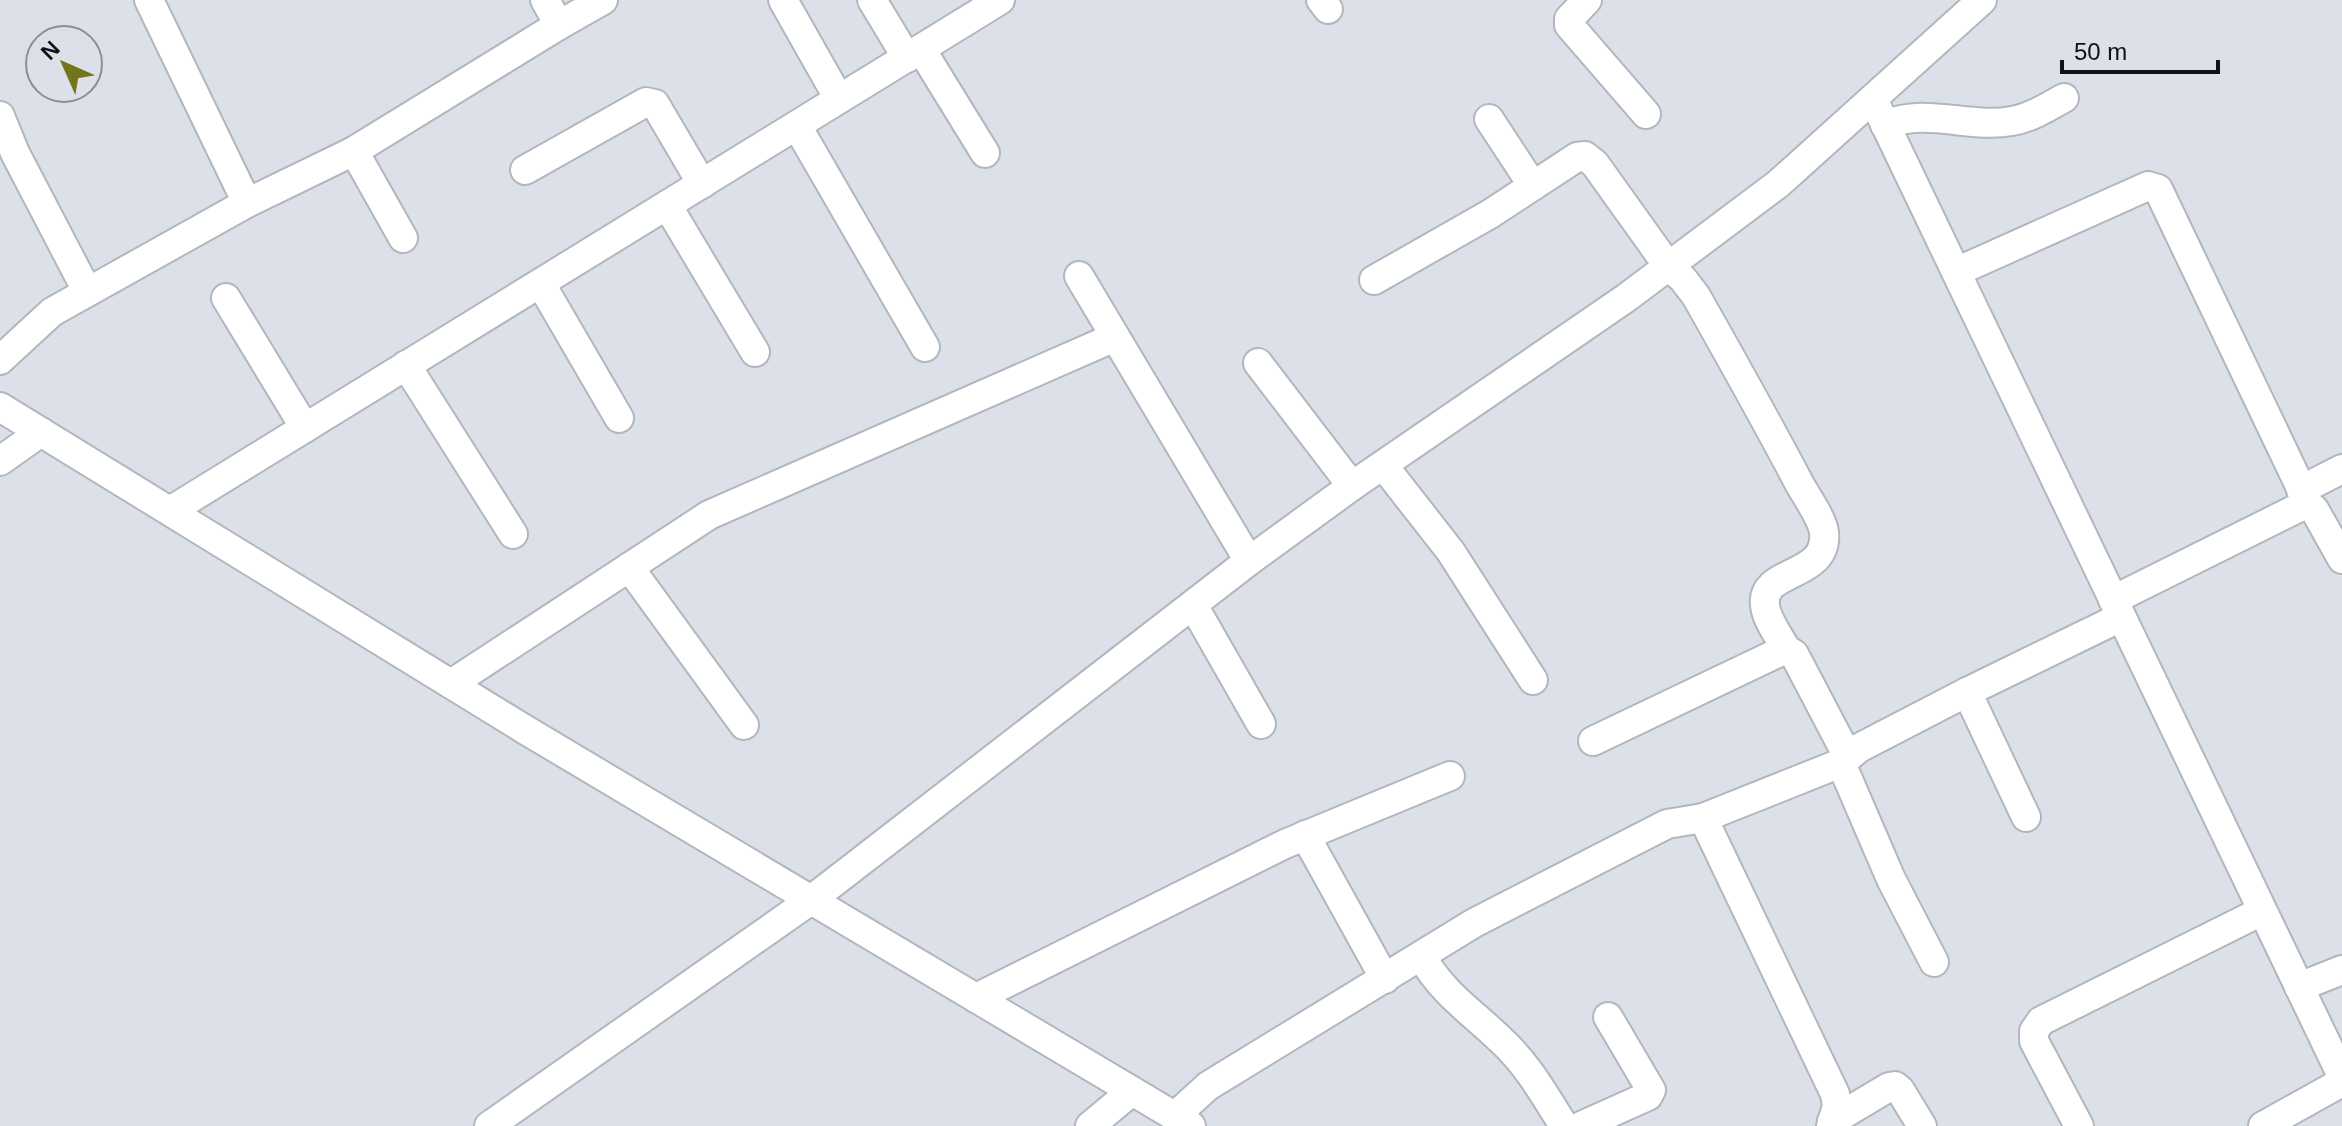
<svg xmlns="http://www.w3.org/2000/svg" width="2342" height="1126" font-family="Arial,sans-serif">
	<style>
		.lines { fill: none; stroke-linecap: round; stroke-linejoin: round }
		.minor-casing { stroke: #b2b6be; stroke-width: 32 }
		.minor { stroke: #fff; stroke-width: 28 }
	</style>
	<rect width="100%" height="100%" fill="#dce1e9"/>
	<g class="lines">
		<g class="minor-casing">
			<g id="minor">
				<polyline points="545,0 559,25"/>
				<polyline points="783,0 839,99"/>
				<polyline points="872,0 907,58"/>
				<polyline points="1321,0 1328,9"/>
				<polyline points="1587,0 1569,19 1569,25 1646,114"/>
				<polyline points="921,49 985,153"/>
				<polyline points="1873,99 2342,1076"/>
				<polyline points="0,116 15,153 87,291"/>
				<polyline points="1489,119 1533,186"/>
				<path d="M1885 125C1926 107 1969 129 2012 121 2030 118 2048 107 2064 98"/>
				<polyline points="797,126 925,347"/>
				<polyline points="354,151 403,238"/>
				<polyline points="525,170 646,102 655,104 702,184"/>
				<polyline points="247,203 354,151 559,25 603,0"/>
				<polyline points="667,205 755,352"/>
				<polyline points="1956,272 2148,186 2158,189 2309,505"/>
				<polyline points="1079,276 1249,561"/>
				<path d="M1374 280 1490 214 1577 157 1585 156 1595 164 1668 266 1683 279 1696 296C1731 358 1766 420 1799 483 1806 496 1822 518 1824 532 1829 579 1760 568 1765 605 1766 619 1779 636 1786 649"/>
				<polyline points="541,284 619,418"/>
				<polyline points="226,298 305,428"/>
				<polyline points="0,360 52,312 247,203 149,0"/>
				<polyline points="1258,363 1352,486"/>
				<polyline points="406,365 513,534"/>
				<polyline points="0,407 529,732 1191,1126"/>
				<polyline points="0,461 41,432"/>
				<polyline points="1383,465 1451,552 1533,680"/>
				<polyline points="2301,490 2342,469"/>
				<polyline points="170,511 1000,0"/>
				<polyline points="629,567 744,725"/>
				<polyline points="2113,600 2304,505 2314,509 2342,559"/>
				<polyline points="1193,605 1261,724"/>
				<polyline points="451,684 709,515 1115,337"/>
				<polyline points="1967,692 2026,817"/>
				<polyline points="1593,741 1786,649 1794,654 1848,757"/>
				<polyline points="1841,763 1891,879 1934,962"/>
				<polyline points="1703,818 1835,1094 1837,1106 1831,1126"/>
				<polyline points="1305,835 1385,979"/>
				<path d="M1421 956C1445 996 1470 1010 1502 1041 1528 1065 1545 1096 1564 1126"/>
				<polyline points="2299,987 2342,970"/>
				<polyline points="976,998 1285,844 1450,776"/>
				<polyline points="1175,1116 1208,1086 1474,923 1667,824 1703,818 1841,763 1859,748 1967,692 2121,617"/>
				<polyline points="1832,1121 1889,1087 1895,1086 1900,1090 1922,1126"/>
				<polyline points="489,1126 811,900 1249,561 1352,486 1626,298 1778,184 1982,0"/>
				<polyline points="1090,1126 1132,1091"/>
				<polyline points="1581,1126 1648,1096 1651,1090 1608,1017"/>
				<polyline points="2079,1126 2034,1041 2034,1031 2041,1021 2262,911"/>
				<polyline points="2263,1126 2342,1082"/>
			</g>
		</g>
		<use href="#minor" class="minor"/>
	</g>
	<g transform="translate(64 64) rotate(315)"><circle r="38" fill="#dce1e9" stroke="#8a8e94" stroke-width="2"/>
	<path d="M0-6L14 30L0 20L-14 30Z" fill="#71751c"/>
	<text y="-12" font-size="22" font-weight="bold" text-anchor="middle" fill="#101114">N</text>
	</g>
	<path d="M2062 60v12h156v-12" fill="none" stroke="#101114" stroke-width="4"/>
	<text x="2074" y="60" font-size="24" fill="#101114" stroke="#dce1e9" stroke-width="6" paint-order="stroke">50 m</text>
</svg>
